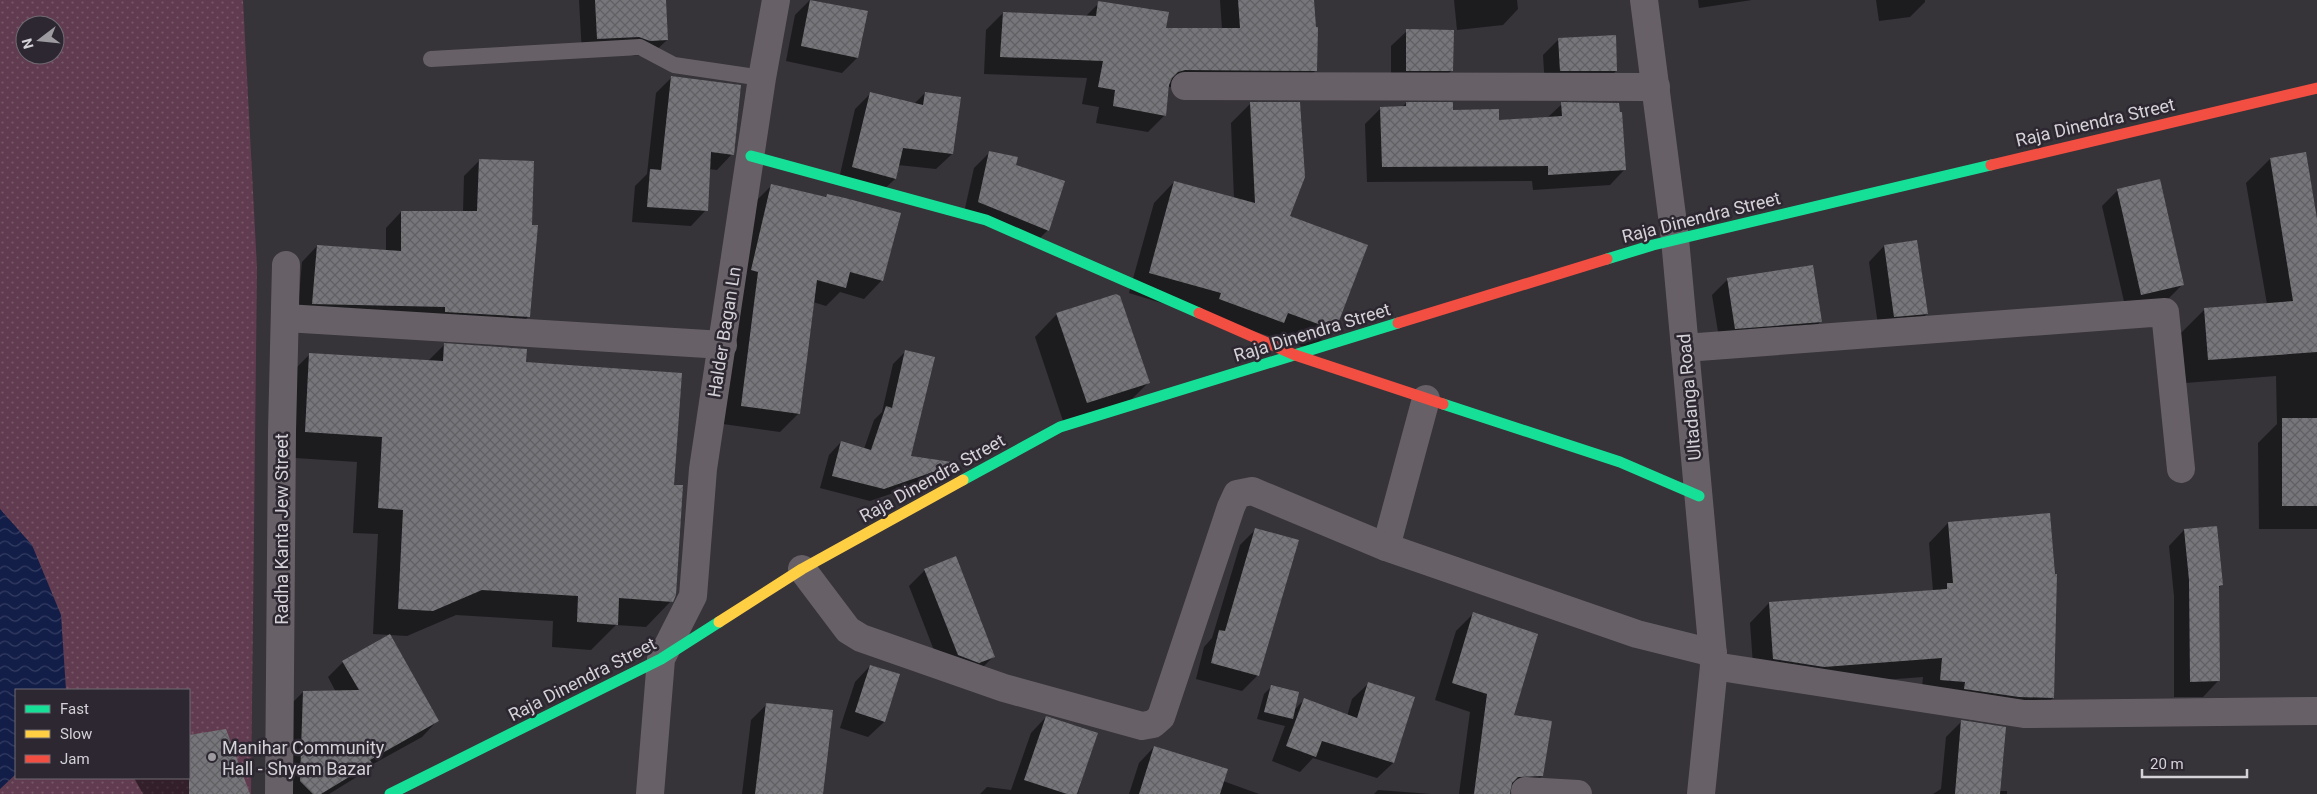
<svg xmlns="http://www.w3.org/2000/svg" width="2317" height="794" font-family="Roboto,sans-serif">
	<style>
		.park { fill: url(#park-dots); fill-rule: evenodd }
		.water { fill: url(#water-waves) }
		.shadow { fill: #0007 }
		.building { fill: url(#building-cross-hatch) }
		.lines { fill: none; stroke-linecap: round; stroke-linejoin: round }
		.lane { stroke: #676167; stroke-width: 16 }
		.street { stroke: #676167; stroke-width: 28 }
		.fast { stroke: #16e098; stroke-width: 11 }
		.slow { stroke: #ffcf43; stroke-width: 11 }
		.jam { stroke: #f24e42; stroke-width: 11 }
		.poi-dot { fill: #9d9aa0; stroke: #2c2731; stroke-width: 2 }
		.labels { text-anchor: middle; dominant-baseline: central; stroke-width: 5; stroke-linejoin: round; paint-order: stroke }
		.street-label { font-size: 18px; fill: #d4d1d7; stroke: #2c2731 }
		.poi-label { font-size: 18px; fill: #d4d1d7; stroke: #2c2731; text-anchor: start }
	</style>
	<defs>
		<pattern id="park-dots" width="8" height="8" patternUnits="userSpaceOnUse" patternTransform="scale(1.25)"><rect width="8" height="8" fill="#613b4f"/><path d="M2 2h.1M6 6h.1" fill="none" stroke="#775668" stroke-width="1.8" stroke-linecap="round"/></pattern>
		<pattern id="water-waves" width="16" height="10" patternUnits="userSpaceOnUse" patternTransform="scale(1.25)"><rect width="16" height="10" fill="#121d48"/><path d="M0 5q4-4 8 0t8 0" fill="none" stroke="#343d62"/></pattern>
		<pattern id="building-cross-hatch" width="8" height="8" patternUnits="userSpaceOnUse" patternTransform="scale(1.25)"><rect width="8" height="8" fill="#77767b"/><path d="M0 0l8 8M0 8l8-8" fill="none" stroke="#616063"/></pattern>
	</defs>
	<rect width="100%" height="100%" fill="#363339"/>
	<path class="park" d="M0 0H243L257 268 251 794H0ZM25 25H55V55H25ZM16 690H189V778H16Z"/>
	<polygon class="water" points="0,509 32,545 61,615 66,690 16,690 16,774 0,789"/>
	<g class="shadow">
		<polygon points="579,0 664,0 667,40 651,55 634,56 623,52 582,54"/>
		<polygon points="810,0 867,12 857,58 842,73 786,61 795,15"/>
		<polygon points="1220,0 1313,0 1316,70 1299,87 1169,87 1165,115 1148,132 1096,123 1099,107 1082,104 1087,78 984,74 986,30 1003,13 1085,17 1099,3 1165,29 1222,29"/>
		<polygon points="1454,0 1517,0 1518,9 1503,25 1457,30"/>
		<polygon points="1698,0 1752,0 1699,8"/>
		<polygon points="1876,0 1925,0 1925,2 1910,17 1879,21"/>
		<polygon points="1407,31 1452,70 1436,86 1391,86 1391,46"/>
		<polygon points="1559,39 1616,71 1601,86 1545,86 1543,55"/>
		<polygon points="672,77 732,154 717,170 709,169 706,210 691,226 632,222 635,186 647,174 656,93"/>
		<polygon points="925,93 952,154 936,169 898,165 895,179 879,194 838,183 855,109 870,94 914,104"/>
		<polygon points="1251,103 1289,217 1336,325 1316,345 1308,348 1129,293 1154,203 1174,182 1234,199 1231,123"/>
		<polygon points="1406,103 1498,121 1547,118 1562,104 1625,169 1610,185 1533,190 1532,181 1367,182 1365,124 1381,108 1402,107"/>
		<polygon points="990,152 1015,166 1048,230 1033,245 963,217 974,168"/>
		<polygon points="2305,154 2317,227 2317,529 2259,529 2258,443 2277,424 2276,376 2185,383 2181,333 2205,309 2267,304 2246,183 2270,159"/>
		<polygon points="480,160 528,317 513,332 297,319 302,262 317,246 386,251 386,228 401,212 463,212 464,176"/>
		<polygon points="2159,181 2183,284 2167,300 2126,310 2102,206 2117,191"/>
		<polygon points="771,186 824,198 827,195 882,280 864,299 840,292 826,306 813,302 799,413 780,432 723,424 753,204"/>
		<polygon points="1916,241 1927,314 1911,329 1879,332 1869,262 1884,246"/>
		<polygon points="1728,279 1821,321 1806,337 1720,344 1712,295"/>
		<polygon points="1057,314 1148,383 1126,405 1064,424 1035,337"/>
		<polygon points="444,345 524,364 673,486 671,601 646,627 616,625 591,650 552,647 553,621 456,615 407,636 373,634 378,534 353,533 357,462 280,457 284,380 310,354 428,361"/>
		<polygon points="906,351 909,457 957,463 946,475 870,501 820,488 829,455 841,442 864,449 874,420 882,412 893,364"/>
		<polygon points="1948,523 2053,698 2033,717 1921,699 1923,677 1803,686 1754,679 1750,623 1769,603 1933,591 1929,543"/>
		<polygon points="1256,529 1258,675 1242,691 1196,679 1204,647 1212,638 1240,545"/>
		<polygon points="2184,530 2222,585 2218,588 2218,681 2203,697 2174,697 2174,596 2169,546"/>
		<polygon points="925,570 994,656 978,672 942,671 909,586"/>
		<polygon points="1473,614 1513,716 1542,776 1525,793 1459,794 1470,712 1435,700 1456,631"/>
		<polygon points="343,662 437,721 422,737 364,769 355,778 329,794 285,794 288,707 303,692 336,692 328,677"/>
		<polygon points="870,666 884,722 868,737 840,728 855,682"/>
		<polygon points="1368,684 1393,763 1377,778 1313,758 1300,772 1272,761 1285,726 1257,719 1264,694 1272,686 1293,711 1304,700 1347,716 1352,699"/>
		<polygon points="767,704 822,794 742,794 751,720"/>
		<polygon points="1046,717 1082,778 1078,794 980,794 987,787 1011,790 1031,733"/>
		<polygon points="1962,721 1999,791 2007,791 2007,794 1933,794 1941,789 1946,737"/>
		<polygon points="225,731 249,794 143,794 134,778 189,778 189,737"/>
		<polygon points="1154,747 1223,781 1259,794 1129,794 1139,763"/>
		<polygon points="1378,790 1431,794 1374,794"/>
	</g>
	<g class="building">
		<polygon points="595,0 666,0 668,40 650,41 639,37 597,39"/>
		<polygon points="810,0 868,11 858,58 801,46"/>
		<polygon points="1238,0 1314,0 1316,27 1318,27 1317,71 1185,70 1178,72 1172,78 1169,85 1166,116 1113,106 1115,90 1098,87 1103,61 1000,57 1003,12 1096,16 1098,1 1169,12 1166,28 1240,28"/>
		<polygon points="1406,29 1454,30 1453,71 1406,71"/>
		<polygon points="1616,35 1617,71 1560,71 1558,38"/>
		<polygon points="671,76 741,85 734,155 711,152 708,211 647,207 650,169 661,170"/>
		<polygon points="870,92 923,105 925,92 961,97 953,154 903,148 896,179 852,167"/>
		<polygon points="1250,102 1300,102 1305,177 1290,216 1368,245 1337,326 1329,328 1288,313 1284,323 1219,299 1221,293 1149,273 1174,181 1255,203"/>
		<polygon points="1406,102 1453,102 1453,110 1499,109 1499,120 1562,116 1561,102 1619,103 1620,112 1622,112 1626,170 1548,175 1548,166 1382,167 1380,107 1406,106"/>
		<polygon points="989,151 1018,157 1016,165 1065,181 1049,231 978,202"/>
		<polygon points="2306,152 2317,219 2317,352 2208,360 2204,308 2293,301 2270,158"/>
		<polygon points="479,159 534,161 532,225 538,225 530,317 445,312 445,307 312,304 317,245 401,251 401,211 477,211"/>
		<polygon points="2160,179 2184,285 2141,295 2117,189"/>
		<polygon points="771,184 826,197 827,194 845,198 901,213 883,281 850,272 846,288 817,280 800,414 741,406 758,272 751,270"/>
		<polygon points="1917,240 1928,314 1894,317 1884,245"/>
		<polygon points="1813,265 1822,322 1735,329 1727,278"/>
		<polygon points="1116,294 1120,296 1150,383 1087,403 1056,313"/>
		<polygon points="444,343 527,349 526,362 682,373 674,485 683,485 676,595 673,602 619,598 618,625 577,622 578,596 482,590 433,611 398,609 403,510 378,508 382,437 305,432 309,353 443,361"/>
		<polygon points="905,350 935,357 911,456 959,463 884,489 832,476 841,441 871,450 886,406 892,408"/>
		<rect x="2282" y="418" width="35" height="88"/>
		<polygon points="2050,513 2055,574 2057,574 2054,698 2019,697 1964,689 1965,682 1940,680 1942,658 1824,667 1773,659 1769,602 1947,589 1947,583 1953,583 1948,522"/>
		<polygon points="2217,526 2223,585 2219,586 2220,681 2190,682 2189,580 2184,529"/>
		<polygon points="1255,528 1299,540 1259,676 1211,663 1219,630 1225,631"/>
		<polygon points="956,556 995,657 979,663 958,655 924,569"/>
		<polygon points="1473,612 1538,634 1514,715 1552,721 1543,776 1518,777 1512,783 1510,794 1474,794 1487,694 1452,683"/>
		<polygon points="390,634 439,721 370,760 372,763 321,794 313,794 300,781 303,691 359,690 342,661"/>
		<polygon points="870,665 900,674 885,722 855,712"/>
		<polygon points="1368,682 1415,697 1394,763 1322,741 1316,757 1286,746 1304,698 1357,718"/>
		<polygon points="1271,685 1299,692 1293,719 1264,712"/>
		<polygon points="766,703 833,710 823,794 755,794"/>
		<polygon points="1046,716 1098,733 1077,794 1067,794 1024,780"/>
		<polygon points="1961,720 2006,727 2000,794 1955,794"/>
		<polygon points="226,729 250,794 189,794 189,735"/>
		<polygon points="1154,746 1228,769 1220,794 1139,794"/>
	</g>
	<g class="lines">
		<polyline class="lane" points="431,59 640,47 674,65 762,78"/>
		<g class="street">
			<polyline points="1644,0 1675,239 1714,666 1701,794"/>
			<polyline points="1185,86 1656,87"/>
			<polyline points="286,318 723,345"/>
			<polyline points="1685,348 2165,312 2181,469"/>
			<polyline points="1426,399 1386,547 1637,634 1713,653"/>
			<polyline points="802,569 848,630 861,638 1004,688 1142,726 1153,724 1161,717 1231,507 1237,494 1252,491 1386,547"/>
			<polyline points="1714,666 2024,714 2317,711"/>
			<polyline points="1525,791 1578,794"/>
			<polyline points="279,794 282,432 286,265"/>
			<polyline points="650,794 661,659 693,596 703,469 762,78 776,0"/>
		</g>
		<g class="fast">
			<polyline points="751,156 986,220 1199,313"/>
			<polyline points="1607,259 1653,245 1991,165"/>
			<polyline points="1443,404 1620,462 1699,496"/>
			<polyline points="963,480 1060,427 1398,323"/>
			<polyline points="390,794 661,659 719,622"/>
		</g>
		<polyline class="slow" points="719,622 802,569 963,480"/>
		<g class="jam">
			<polyline points="1991,165 2317,88"/>
			<polyline points="1199,313 1295,355 1443,404"/>
			<polyline points="1398,323 1607,259"/>
		</g>
	</g>
	<circle class="poi-dot" cx="212" cy="757" r="5"/>
	<g class="labels">
		<g class="street-label">
			<text transform="translate(2095 122) rotate(-13)">Raja Dinendra Street</text>
			<text transform="translate(1701 217) rotate(-14)">Raja Dinendra Street</text>
			<text transform="translate(724 332) rotate(-81)">Halder Bagan Ln</text>
			<text transform="translate(1312 332) rotate(-17)">Raja Dinendra Street</text>
			<text transform="translate(1689 397) rotate(-95)">Ultadanga Road</text>
			<text transform="translate(932 478) rotate(-29)">Raja Dinendra Street</text>
			<text transform="translate(281 529) rotate(-90)">Radha Kanta Jew Street</text>
			<text transform="translate(582 679) rotate(-27)">Raja Dinendra Street</text>
		</g>
		<g class="poi-label">
			<text x="222" y="747">Manihar Community<tspan x="222" dy="21">Hall - Shyam Bazar</tspan></text>
		</g>
	</g>
	<rect x="15" y="689" width="175" height="90" fill="#2c2731" stroke="#6f6b73"/>
	<rect x="25" y="705" width="25" height="8" fill="#16e098" stroke="#6f6b73"/>
	<text x="60" y="714" font-size="15" fill="#d4d1d7">Fast</text>
	<rect x="25" y="730" width="25" height="8" fill="#ffcf43" stroke="#6f6b73"/>
	<text x="60" y="739" font-size="15" fill="#d4d1d7">Slow</text>
	<rect x="25" y="755" width="25" height="8" fill="#f24e42" stroke="#6f6b73"/>
	<text x="60" y="764" font-size="15" fill="#d4d1d7">Jam</text>
	<g transform="translate(40 40) rotate(254)"><circle r="24" fill="#2c2731" stroke="#6f6b73"/>
	<path d="M0-4L9 19L0 12L-9 19Z" fill="#9d9aa0"/>
	<text y="-8" font-size="14" font-weight="bold" text-anchor="middle" fill="#d4d1d7">N</text>
	</g>
	<path d="M2142 769v8h105v-8" fill="none" stroke="#d4d1d7" stroke-width="2.5"/>
	<text x="2150" y="769" font-size="15" fill="#d4d1d7" stroke="#2c2731" stroke-width="4" paint-order="stroke">20 m</text>
</svg>
